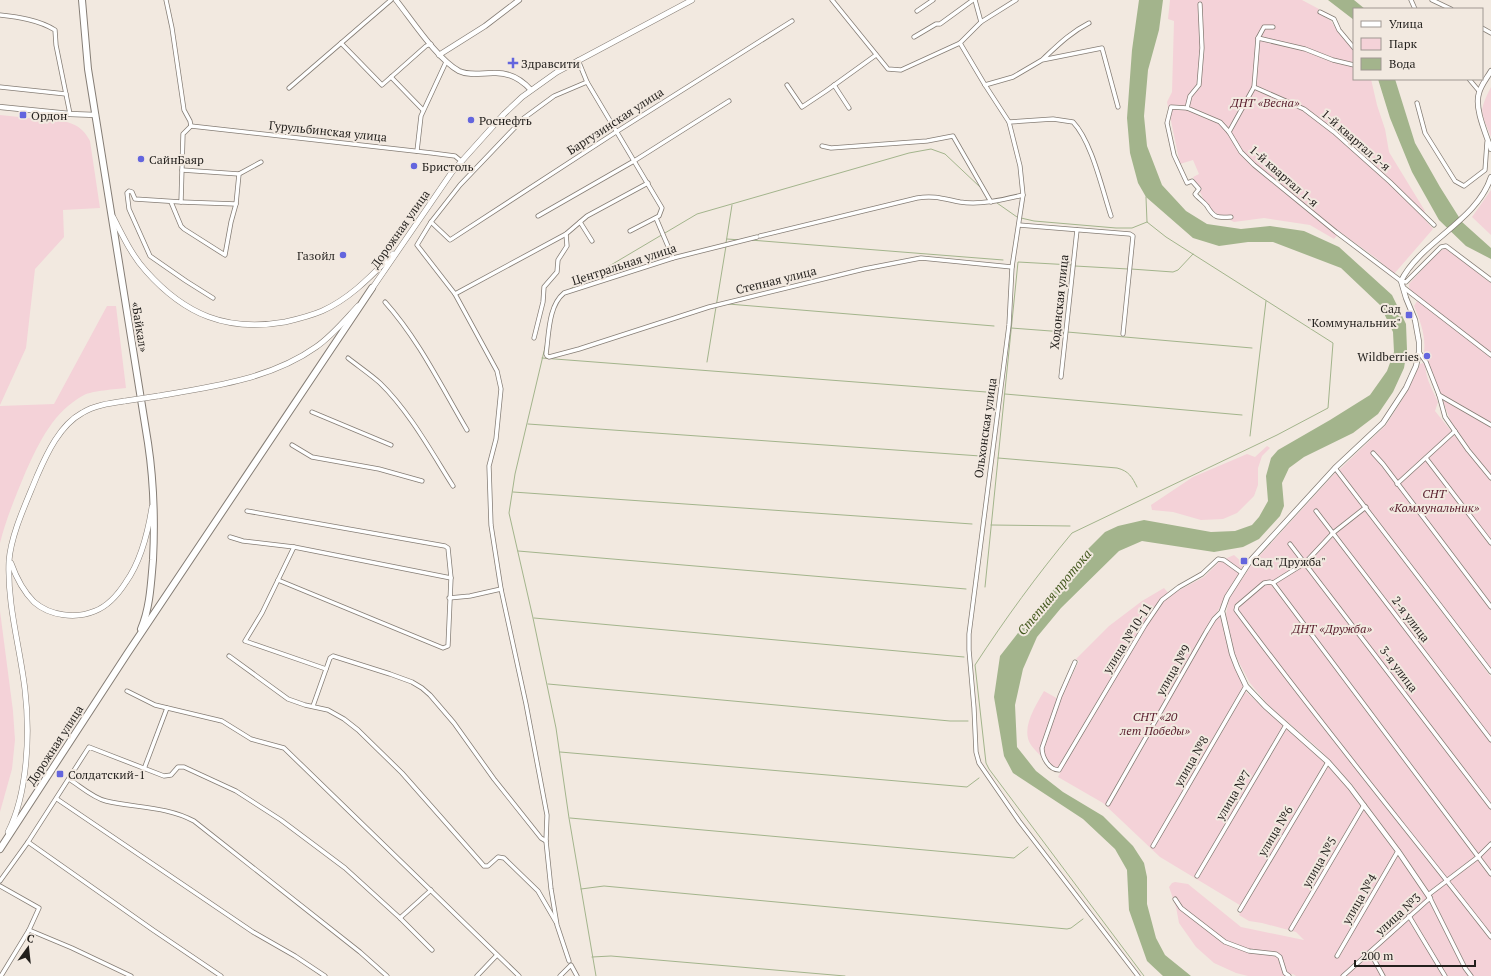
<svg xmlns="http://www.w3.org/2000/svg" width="1491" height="976" font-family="'PT Serif',serif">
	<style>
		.green { fill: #f4d2d8 }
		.water { fill: #a3b48c }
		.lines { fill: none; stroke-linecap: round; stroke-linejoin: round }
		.stream { stroke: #a3b48c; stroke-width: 1 }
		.street-casing { stroke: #857d75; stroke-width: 5 }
		.secondary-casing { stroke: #857d75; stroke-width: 6 }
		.primary-casing { stroke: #857d75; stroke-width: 6 }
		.highway-casing { stroke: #857d75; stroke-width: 8 }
		.street { stroke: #fff; stroke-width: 3.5 }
		.secondary { stroke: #fff; stroke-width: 4.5 }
		.primary { stroke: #fff; stroke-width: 5 }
		.highway { stroke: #fff; stroke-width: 6 }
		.primary-bridge-casing { stroke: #857d75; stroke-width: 6; stroke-linecap: butt }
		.primary-bridge { stroke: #fff; stroke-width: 5 }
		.poi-dot { fill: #6365de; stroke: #f2e9e0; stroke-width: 1.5 }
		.labels { text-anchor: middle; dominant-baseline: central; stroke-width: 4; stroke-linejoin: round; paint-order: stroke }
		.poi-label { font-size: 12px; fill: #221f1c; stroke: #f2e9e0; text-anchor: start }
		.park-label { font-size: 12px; font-style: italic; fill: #581d2c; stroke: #f2e9e0 }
		.street-label { font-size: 12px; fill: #221f1c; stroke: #f2e9e0 }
		.water-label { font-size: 13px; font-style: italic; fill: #42571c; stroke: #f2e9e0 }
	</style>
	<rect width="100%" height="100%" fill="#f2e9e0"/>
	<g class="green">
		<polygon points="1170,0 1302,0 1319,9 1318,12 1331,21 1338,32 1354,50 1354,61 1351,66 1354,67 1354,79 1371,79 1377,105 1385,129 1389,152 1425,211 1421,215 1433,229 1394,274 1376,258 1340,232 1334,239 1310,225 1264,218 1234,222 1208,209 1193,177 1199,174 1193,160 1180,164 1167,102 1172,92 1174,21 1168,19"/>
		<path d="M1491 87V137C1481 111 1478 113 1491 87Z"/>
		<path d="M0 115 67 122C79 126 84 130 90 141L100 208 63 210 64 237 35 269 26 348 0 405Z"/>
		<polygon points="1491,190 1491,235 1472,217"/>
		<path d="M1444 249H1447L1491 283V475L1470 449 1451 422 1424 352C1426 336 1420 320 1414 306L1419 298C1414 294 1408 291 1409 284L1438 252Z"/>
		<path d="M107 306H116L126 388C116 389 92 391 84 395 53 412 40 441 26 471 16 495 6 519 0 543V406L54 404Z"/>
		<path d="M1426 362C1423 374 1433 391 1438 402L1435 411 1491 481V669L1339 470 1386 425 1407 392 1420 364Z"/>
		<polygon points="1267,446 1270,448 1262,456 1258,468 1258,485 1254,496 1237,513 1223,519 1201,520 1173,512 1152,510 1151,505 1193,477 1247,454 1255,457"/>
		<path d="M1336 472 1491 677V976H1296L1293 974 1286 976H1248L1236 973 1214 963 1196 947 1179 923 1176 907 1169 887 1172 883 1175 882 1188 884 1241 927 1304 940 1296 932 1262 923 1249 921 1239 915 1243 907 1160 857 1103 803 1058 777 1061 771 1056 769C1048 761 1037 754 1031 745 1020 729 1036 705 1044 691L1060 700 1079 661 1076 659 1109 626 1142 601 1164 588 1170 595 1204 577 1220 561 1234 555 1244 564 1216 614 1222 619 1231 655 1246 692 1335 771 1355 797 1424 891 1439 915 1428 890 1353 786 1320 750 1268 705 1250 683 1234 653 1226 615 1229 598 1253 563Z"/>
		<polygon points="0,611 13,711 15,740 12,769 0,812"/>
	</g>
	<g class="water">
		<polygon points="1139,0 1163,0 1159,30 1148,70 1144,116 1147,146 1162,185 1186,211 1207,224 1241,229 1270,226 1304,231 1339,247 1392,295 1406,324 1407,350 1404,368 1393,392 1378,414 1353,433 1304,457 1289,468 1282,483 1284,506 1280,516 1259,539 1243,547 1214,552 1142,541 1119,551 1061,608 1037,637 1023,669 1015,705 1017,747 1036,771 1063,792 1103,816 1133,846 1144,863 1147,877 1147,904 1156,938 1165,955 1191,976 1163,976 1147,961 1129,910 1127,870 1115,849 1083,819 1013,773 1004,756 994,697 1000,656 1046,597 1058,585 1084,553 1105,532 1118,526 1144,520 1211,532 1235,531 1252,525 1259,517 1268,501 1266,476 1271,458 1278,450 1330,420 1370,395 1387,371 1394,352 1393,332 1380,305 1341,268 1273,242 1248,242 1219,246 1193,238 1146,197 1138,183 1130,153 1127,118 1132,50"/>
		<polygon points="1328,0 1354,0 1365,9 1354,9 1354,20"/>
		<polygon points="1378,79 1395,79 1415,143 1440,187 1462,222 1491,248 1491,259 1466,246 1439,220 1412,172 1390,118"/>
	</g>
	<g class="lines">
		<g class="stream">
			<polyline points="997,203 1017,217"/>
			<polyline points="1021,218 1034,221 1116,228 1132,228 1147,222"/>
			<polyline points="727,239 741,240"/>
			<polyline points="750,240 1003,260"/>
			<polyline points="726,243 732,205"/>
			<polyline points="1075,266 1128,269"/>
			<polyline points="1131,269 1173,272 1178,270 1193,254"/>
			<polyline points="567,291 697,214 909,153 931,149 945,154 980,187"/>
			<polyline points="728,304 994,326"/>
			<polyline points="1011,328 1064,332"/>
			<polyline points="1067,332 1252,348"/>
			<polyline points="546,343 515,474 509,513 533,618 556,728 569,818 596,976"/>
			<polyline points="542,358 986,392"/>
			<polyline points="707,362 726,246"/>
			<polyline points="1005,394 1242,415"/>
			<polyline points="528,424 980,456"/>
			<polyline points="1250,436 1266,301"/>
			<path d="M998 458 1117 468C1129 471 1132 477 1137 487"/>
			<polyline points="513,492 972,524"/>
			<polyline points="991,525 1070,526"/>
			<polyline points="518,551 966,589"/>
			<polyline points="985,587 1018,262 1072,265"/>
			<polyline points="534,618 964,657"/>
			<polyline points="548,684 950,721 968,721"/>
			<polyline points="560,752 967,787 979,778"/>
			<polyline points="570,818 1014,858 1028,847"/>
			<polyline points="581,889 604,886 1067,929 1071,928 1083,919"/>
			<polyline points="592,957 611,956 845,976"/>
			<path d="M1144 976 989 769 986 763 975 665C1005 619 1037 575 1072 533L1277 435 1328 408 1333 343 1166 237 1147 222 1146 197"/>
		</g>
		<g class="street-casing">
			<g id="street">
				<polyline points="166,0 172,28 184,110 190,121 191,126"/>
				<polyline points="832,0 888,69 901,70 960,43 981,22 1016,0"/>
				<polyline points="975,0 981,22"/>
				<polyline points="1411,0 1415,9"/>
				<polyline points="1432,0 1451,9"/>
				<polyline points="1200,4 1202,48 1199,85 1190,96 1187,108 1220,122 1229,132 1241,152 1254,165 1336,232 1401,281 1406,282 1441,247 1446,246 1491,280"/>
				<polyline points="917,11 933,0"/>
				<polyline points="1320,12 1334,19 1339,30 1354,48"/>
				<path d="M0 15C18 17 39 20 55 30L56 45 70 114"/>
				<polyline points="1482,28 1491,33"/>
				<polyline points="914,37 936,24 940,24 973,0"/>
				<polyline points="1258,38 1305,49 1333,60 1354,65"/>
				<polyline points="341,43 382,85 426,46 431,44"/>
				<polyline points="960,43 985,85 1013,77 1042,60 1102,48 1118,107"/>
				<path d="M1043 59C1058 45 1071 32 1089 23"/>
				<polyline points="578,60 587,82 662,208 659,216 630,231"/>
				<polyline points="391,77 423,110"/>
				<polyline points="1469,79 1479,91"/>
				<polyline points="587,82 554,96 524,118 460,185 431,222 450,240 616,132 792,21"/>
				<polyline points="787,85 802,107 826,91 876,55"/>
				<polyline points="834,85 849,108"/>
				<polyline points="985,85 1009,122 1020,166 1023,195 1012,267 1009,325 969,634 969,650 974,708 976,752 979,763 1019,821 1138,976"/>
				<polyline points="0,87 66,94"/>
				<polyline points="1254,87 1304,109 1334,132 1390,182 1434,225"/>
				<polyline points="289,88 391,0"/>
				<polyline points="1417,103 1425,133 1455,181 1464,186 1485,170 1487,142"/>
				<path d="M1187 108 1171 107 1167 123 1174 155 1187 183 1192 181 1199 189 1195 194C1198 198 1204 202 1207 206 1214 218 1217 218 1231 217"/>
				<path d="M1009 122 1053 119 1073 122C1092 142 1102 189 1111 216"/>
				<polyline points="191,126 183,134 181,202 135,199 132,192 129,191 127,193 129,209 150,256 186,281 213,298"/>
				<polyline points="191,126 432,153 455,156 461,161"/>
				<polyline points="1229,132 1254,87 1258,38 1264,27 1273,27"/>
				<polyline points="822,146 831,148 927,141 953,136 991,202"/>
				<polyline points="417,151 421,116 446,62"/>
				<polyline points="182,170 239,174"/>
				<polyline points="171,202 181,226 184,229 225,255 231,222 236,204"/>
				<polyline points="181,202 236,204 239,174 261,162"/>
				<polyline points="538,216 634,161 729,101"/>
				<polyline points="656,218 673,258"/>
				<polyline points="431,222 417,245 455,294 566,234 587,216 648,183"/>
				<polyline points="580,222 592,241"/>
				<polyline points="1019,225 1130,234 1133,236 1123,334"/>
				<path d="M760 236 917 198C934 195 944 199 960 202 981 205 1002 200 1023 195"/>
				<path d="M757 237 673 258 564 293C548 306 549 335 546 354L547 356 549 357 579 349 709 307 864 269 921 258 1012 267"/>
				<polyline points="1403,287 1491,355"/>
				<polyline points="455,294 497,371 501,389 496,439 489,466 491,525 501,589 526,704 547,815 546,841 551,889 557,925 569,961"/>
				<path d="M385 302C419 340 441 386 467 430"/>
				<polyline points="534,338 543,302 544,287 557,272 558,260 567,246 566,234"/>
				<polyline points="1419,352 1426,362 1439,395 1491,425"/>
				<path d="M348 358C358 366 370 374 380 383 409 411 432 453 453 486"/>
				<polyline points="1061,377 1077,230"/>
				<polyline points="1439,395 1445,417 1468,450 1491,478"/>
				<polyline points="312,412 391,445"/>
				<polyline points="292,445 312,457 379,469 422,481"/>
				<polyline points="1373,453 1383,464 1491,607"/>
				<polyline points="1426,458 1491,543"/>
				<polyline points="1335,468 1491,672"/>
				<polyline points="1397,484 1455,431"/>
				<path d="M1366 507 1333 533 1305 563 1273 583 1270 582 1264 583 1237 606 1236 610C1318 721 1406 828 1491 937"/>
				<polyline points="247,511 445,546 448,548 451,578 448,646 443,648 278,580"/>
				<polyline points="1316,511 1491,740"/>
				<polyline points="230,537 243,541 294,547 451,578"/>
				<polyline points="1290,544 1491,807"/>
				<polyline points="294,547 262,613 245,641 326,669"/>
				<polyline points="1273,583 1491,874"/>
				<polyline points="449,598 470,596 501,589"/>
				<polyline points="229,656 288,699 305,705 328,710 344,719 358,730 402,773 484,866 488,866 498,857 504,858 538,891 556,922"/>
				<path d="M1075 662 1060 696 1042 748C1042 757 1049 770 1059 770L1145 625 1162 600 1179 587 1202 574 1218 559 1224 560 1242 573"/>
				<polyline points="127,691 155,705 222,721 251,739 284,748 519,976"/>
				<polyline points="313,706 330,658 333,656 390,674 412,682 422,688 430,695 454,723 494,779 541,838 546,841"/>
				<polyline points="144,769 167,708"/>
				<path d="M69 779C80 786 93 798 106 801 135 808 166 806 194 821L360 952 387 976"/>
				<polyline points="57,799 253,932 295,956 325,976"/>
				<polyline points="1108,804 1206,632 1214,619 1222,611"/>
				<polyline points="28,842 153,930 221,976"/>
				<polyline points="1153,846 1246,686"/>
				<polyline points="1197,876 1286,725"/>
				<polyline points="0,881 28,842 89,747 164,776 171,775 178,767 184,767 236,791 281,820 345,868 400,918 432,950"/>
				<polyline points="0,886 39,908 29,930 1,976"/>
				<polyline points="1428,895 1478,857 1491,844"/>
				<polyline points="1175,899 1181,908 1225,942 1249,951 1276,954 1280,957 1285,973 1289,976"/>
				<polyline points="1240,910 1328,762"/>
				<polyline points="1409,916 1445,976"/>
				<polyline points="400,918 431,890"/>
				<polyline points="1291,929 1364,805"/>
				<polyline points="29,930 72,948 131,976"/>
				<polyline points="1370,952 1383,976"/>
				<polyline points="1337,956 1398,851"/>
				<polyline points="477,976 497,955"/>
				<polyline points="560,976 571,965 577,976"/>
				<polyline points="1343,976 1430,898 1465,968 1471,976"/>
			</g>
		</g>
		<g class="secondary-casing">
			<g id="secondary">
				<path d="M396 0C412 20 437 59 459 71 469 76 482 73 493 73 508 72 521 79 531 90"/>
				<polyline points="439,55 485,26 519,0"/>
				<path d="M1491 71C1487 78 1481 85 1479 93 1474 108 1486 134 1491 149"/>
				<polyline points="0,107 70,114 96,115"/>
				<path d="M1430 898 1398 851 1350 787 1328 762 1265 706 1246 686 1237 667 1232 654 1222 611 1227 597 1250 561 1335 468 1383 423 1406 388 1416 366 1419 352V342L1415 320 1406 298 1401 281C1420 242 1477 221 1491 177"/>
			</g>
		</g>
		<g class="primary-casing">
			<g id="primary">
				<path d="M113 217C123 236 132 256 146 271 185 315 227 332 285 322 298 319 310 316 322 311 351 298 372 275 393 254"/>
				<polyline points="371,290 452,172 504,114 522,97 557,72 692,0"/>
				<path d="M158 396C212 387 271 379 316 347 332 336 345 320 358 306"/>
				<path d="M11 563C16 577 23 591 34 602 50 616 76 619 95 611 108 606 119 593 126 582 141 561 148 532 152 507"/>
				<path d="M8 832C28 793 30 733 25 690 20 647 7 605 9 561 11 534 27 501 37 476 47 453 60 425 82 413 95 405 111 403 125 401"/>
			</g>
		</g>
		<g class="highway-casing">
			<g id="highway">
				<path d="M82 0 88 69 148 443C154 483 155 520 153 560 151 583 150 608 141 629"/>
				<polyline points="0,849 127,654 372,288"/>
			</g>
		</g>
		<use href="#street" class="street"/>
		<use href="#secondary" class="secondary"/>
		<use href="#primary" class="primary"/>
		<use href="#highway" class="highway"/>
		<g class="primary-bridge-casing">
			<polyline id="primary-bridge" points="125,401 158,396"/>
		</g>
		<use href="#primary-bridge" class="primary-bridge"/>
	</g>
	<g class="poi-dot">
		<path d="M511 57h4v4h4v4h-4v4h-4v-4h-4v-4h4z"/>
		<rect x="19" y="111" width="8" height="8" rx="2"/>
		<circle cx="471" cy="120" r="4"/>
		<circle cx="141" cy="159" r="4"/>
		<circle cx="414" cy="166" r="4"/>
		<circle cx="343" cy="255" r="4"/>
		<rect x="1405" y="311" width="8" height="8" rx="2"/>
		<circle cx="1427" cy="356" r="4"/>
		<rect x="1240" y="557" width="8" height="8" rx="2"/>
		<rect x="56" y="770" width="8" height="8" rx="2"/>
	</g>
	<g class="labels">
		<g class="poi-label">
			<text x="521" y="63">Здравсити</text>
			<text x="31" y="115">Ордон</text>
			<text x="479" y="120">Роснефть</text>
			<text x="149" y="159">СайнБаяр</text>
			<text x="422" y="166">Бристоль</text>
			<text x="335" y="255" text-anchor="end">Газойл</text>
			<text x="1401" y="308" text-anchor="end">Сад<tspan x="1401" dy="14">"Коммунальник"</tspan></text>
			<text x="1419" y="356" text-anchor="end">Wildberries</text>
			<text x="1252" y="561">Сад "Дружба"</text>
			<text x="68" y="774">Солдатский-1</text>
		</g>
		<g class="park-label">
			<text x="1265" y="102">ДНТ «Весна»</text>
			<text x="1434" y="493">СНТ<tspan x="1434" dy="14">«Коммунальник»</tspan></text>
			<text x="1332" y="628">ДНТ «Дружба»</text>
			<text x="1155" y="716">СНТ «20<tspan x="1155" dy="14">лет Победы»</tspan></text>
		</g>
		<g class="street-label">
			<text transform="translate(615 121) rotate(-33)">Баргузинская улица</text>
			<text transform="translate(328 131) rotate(6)">Гурульбинская улица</text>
			<text transform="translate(1356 140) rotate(41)">1-й квартал 2-я</text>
			<text transform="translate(1284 176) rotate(41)">1-й квартал 1-я</text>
			<text transform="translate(400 229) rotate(-55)">Дорожная улица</text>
			<text transform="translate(624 264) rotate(-18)">Центральная улица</text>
			<text transform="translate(776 280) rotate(-14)">Степная улица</text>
			<text transform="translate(1059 302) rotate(-84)">Ходонская улица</text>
			<text transform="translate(140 327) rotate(81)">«Байкал»</text>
			<text transform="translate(985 428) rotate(-82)">Ольхонская улица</text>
			<text transform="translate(1411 619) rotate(53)">2-я улица</text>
			<text transform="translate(1127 638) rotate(-58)">улица №10-11</text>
			<text transform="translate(1399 669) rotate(53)">3-я улица</text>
			<text transform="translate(1173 670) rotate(-60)">улица №9</text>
			<text transform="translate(55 745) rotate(-57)">Дорожная улица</text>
			<text transform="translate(1191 761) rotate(-60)">улица №8</text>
			<text transform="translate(1233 795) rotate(-59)">улица №7</text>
			<text transform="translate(1275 831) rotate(-59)">улица №6</text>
			<text transform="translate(1319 862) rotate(-60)">улица №5</text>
			<text transform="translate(1359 899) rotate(-60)">улица №4</text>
			<text transform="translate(1398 914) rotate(-42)">улица №3</text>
		</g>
		<g class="water-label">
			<text transform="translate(1054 592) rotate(-50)">Степная протока</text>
		</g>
	</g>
	<rect x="1353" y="8" width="130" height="72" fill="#f2e9e0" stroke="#9f9892"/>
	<rect x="1361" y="21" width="20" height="6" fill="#ffffff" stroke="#9f9892"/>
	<text x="1389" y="28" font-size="12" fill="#221f1c">Улица</text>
	<rect x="1361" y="38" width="20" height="12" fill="#f4d2d8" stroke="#9f9892"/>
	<text x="1389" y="48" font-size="12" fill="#221f1c">Парк</text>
	<rect x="1361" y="58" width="20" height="12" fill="#a3b48c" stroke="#9f9892"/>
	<text x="1389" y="68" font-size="12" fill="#221f1c">Вода</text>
	<g transform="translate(28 948) rotate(15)" stroke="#f2e9e0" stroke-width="3" paint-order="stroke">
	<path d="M0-3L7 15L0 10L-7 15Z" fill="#221f1c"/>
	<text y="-6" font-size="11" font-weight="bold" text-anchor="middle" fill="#221f1c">С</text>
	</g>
	<path d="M1355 960v6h120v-6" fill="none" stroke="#221f1c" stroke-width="2"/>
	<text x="1361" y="960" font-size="12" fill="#221f1c" stroke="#f2e9e0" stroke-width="3" paint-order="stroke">200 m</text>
</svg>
